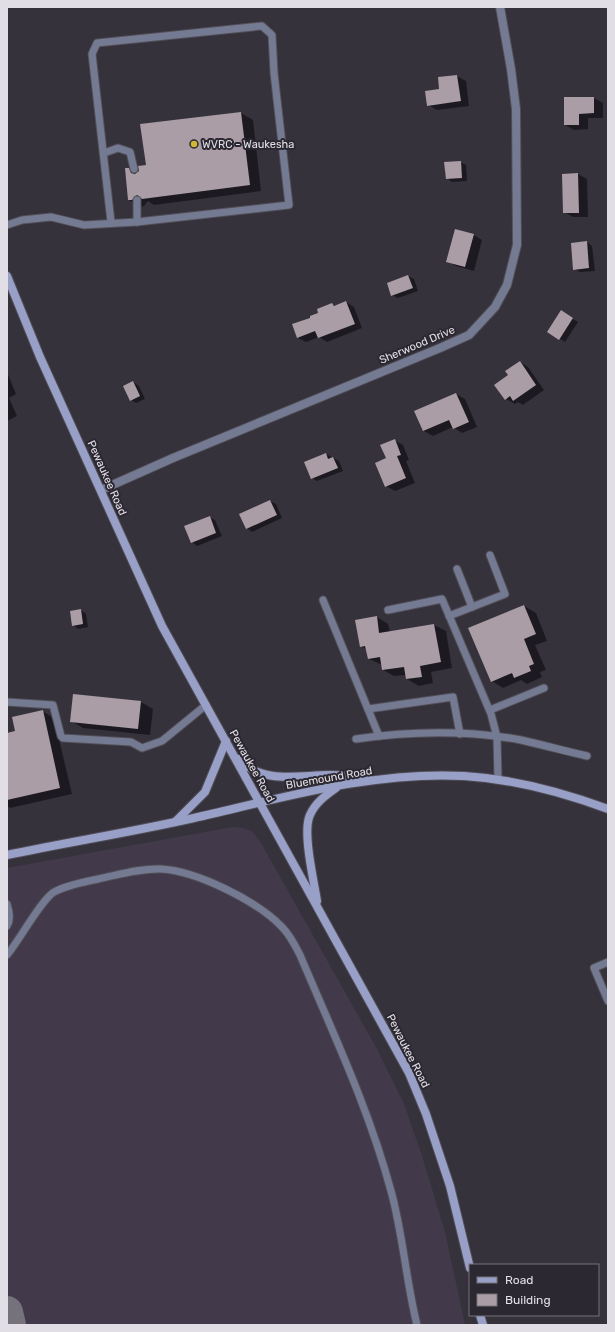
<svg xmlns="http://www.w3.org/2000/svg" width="615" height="1332" font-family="Rubik,sans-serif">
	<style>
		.built { fill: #423a4a }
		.shadow { fill: #0007 }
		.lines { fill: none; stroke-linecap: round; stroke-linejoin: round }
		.taxiway { stroke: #76727b; stroke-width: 32 }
		.building { fill: #aa9da6 }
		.service-casing { stroke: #514e57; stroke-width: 9 }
		.minor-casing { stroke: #514e57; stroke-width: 10 }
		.secondary-casing { stroke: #514e57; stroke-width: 10 }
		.service { stroke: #747a92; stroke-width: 7 }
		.minor { stroke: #747a92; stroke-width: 8 }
		.secondary { stroke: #99a0c8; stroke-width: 8 }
		.poi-dot { fill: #d1b736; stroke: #2c2832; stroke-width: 1.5 }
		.labels { text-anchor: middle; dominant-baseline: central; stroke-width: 4; stroke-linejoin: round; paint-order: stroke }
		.poi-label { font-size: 11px; fill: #e1dee5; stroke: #2c2832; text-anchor: start }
		.street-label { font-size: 11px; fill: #e1dee5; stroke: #2c2832 }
	</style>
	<rect width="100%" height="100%" fill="#36323c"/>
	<polygon class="built" points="233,827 243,828 253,832 262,845 377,1049 404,1104 422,1156 445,1232 465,1325 7,1325 7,868"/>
	<g class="shadow">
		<polygon points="457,76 466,81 469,106 437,110 428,105 440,90"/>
		<polygon points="594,98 603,103 603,118 588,118 588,129 574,130 565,125"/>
		<polygon points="241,113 253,120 261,191 154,205 148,201 144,206 141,207 129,200 128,169 137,174 147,166"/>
		<polygon points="460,162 466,165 467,181 452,182 447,178"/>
		<polygon points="578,174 587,179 588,217 573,217 564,212"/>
		<polygon points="474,235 482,240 474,271 456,266 447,261"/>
		<polygon points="587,242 592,246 595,271 580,272 574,269"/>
		<polygon points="408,276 414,279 418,291 398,298 392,295"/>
		<polygon points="346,302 354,307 362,328 327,342 319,337 306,342 298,338 311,319 332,304 336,306"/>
		<polygon points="561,312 578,322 565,342 560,339"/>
		<polygon points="520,362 528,367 544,390 523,405 518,402 515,404 506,399 496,385 509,376"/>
		<polygon points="7,372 16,394 9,398 17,416 7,421"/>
		<polygon points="133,382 139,386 145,399 136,403 131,400"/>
		<polygon points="456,394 465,399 477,427 462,433 453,427 433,436 424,431 415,412"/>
		<polygon points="394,440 403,445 409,460 406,461 415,483 395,491 386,486 387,459"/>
		<polygon points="326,454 339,461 343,471 317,481 312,478"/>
		<polygon points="270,501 276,504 282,518 252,532 247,528"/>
		<polygon points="209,517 215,520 222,536 197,546 192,542"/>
		<polygon points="524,606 536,613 547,641 535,645 546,670 540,672 542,677 527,684 521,680 503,688 492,681"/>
		<polygon points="81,610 86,614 88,627 78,629 73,625"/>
		<polygon points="377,617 388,624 390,632 434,625 446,631 452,668 431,672 433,683 419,686 407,679 407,675 394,676 383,670 382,665 369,659 367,650 361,646"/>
		<polygon points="141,702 153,709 150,735 83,728 71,721"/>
		<polygon points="42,711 54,718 72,794 10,808 7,806 7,734 17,732"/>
	</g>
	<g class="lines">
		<polyline class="taxiway" points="7,1312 10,1325"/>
	</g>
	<g class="building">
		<polygon points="457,75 461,101 427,106 425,91 439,89 438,77"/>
		<polygon points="564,97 594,97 594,113 579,114 579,125 564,125"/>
		<polygon points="241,112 250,185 142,199 137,195 132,200 128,200 125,168 129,168 131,173 135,174 139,171 138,166 146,165 140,124"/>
		<polygon points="461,161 462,178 446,179 444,162"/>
		<polygon points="578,173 579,213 563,213 562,174"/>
		<polygon points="455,229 474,234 465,267 446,262"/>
		<polygon points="587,241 589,268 573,270 571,243"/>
		<polygon points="408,275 413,288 391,296 387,283"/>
		<polygon points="346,301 355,324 318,338 315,331 297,338 292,324 310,318 310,316 318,313 317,309 332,303 334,306"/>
		<polygon points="561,310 573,318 559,340 547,332"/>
		<polygon points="520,361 536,385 513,401 510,396 505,400 494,385 508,375 505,371"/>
		<polygon points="133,381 140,396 130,401 123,386"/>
		<polygon points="456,393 469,422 453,429 449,420 423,431 414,411"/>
		<polygon points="395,439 401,455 397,456 406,478 385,487 375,463 386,458 380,445"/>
		<polygon points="326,453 328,459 333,457 338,468 311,479 304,462"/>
		<polygon points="270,500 277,515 246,529 239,514"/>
		<polygon points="210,516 216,533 191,543 184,526"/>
		<polygon points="524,605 536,634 524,639 534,664 529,666 531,671 514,678 512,673 491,682 468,628"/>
		<polygon points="81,609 83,624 72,626 70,611"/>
		<polygon points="377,616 379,633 434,624 441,662 420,666 422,677 406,679 404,667 382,670 380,657 368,659 365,646 360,647 355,620"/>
		<polygon points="73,694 141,701 138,729 70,722"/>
		<polygon points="43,710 60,788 7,800 7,733 15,731 12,717"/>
	</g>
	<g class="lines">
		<g class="service-casing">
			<g id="service">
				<polyline points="104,153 118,148 130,152 134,169"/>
				<polyline points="137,200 137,222"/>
				<polyline points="7,225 22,220 51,217 84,225 137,222 289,205 274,73 272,35 262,26 97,43 92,54 111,222"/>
				<polyline points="457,569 472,607"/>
				<polyline points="323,600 379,736"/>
				<polyline points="388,610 442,599 491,714 497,737 498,779"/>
				<polyline points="449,616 505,594 490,555"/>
				<polyline points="7,702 53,705 61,736 63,738 131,742 142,748 162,741 206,705"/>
				<polyline points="368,709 453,697 460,734"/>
				<polyline points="490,710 544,688"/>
				<path d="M356 739C410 731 467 730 521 740 543 745 565 751 587 756"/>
				<path d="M7 904C9 910 11 920 7 926"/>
				<path d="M7 955C19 941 41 900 54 892 67 885 84 882 98 879 118 875 140 868 161 869 197 871 257 901 282 927 290 935 295 945 300 955 333 1033 369 1109 391 1191 403 1234 406 1281 417 1325"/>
				<polyline points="608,962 594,968 608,1001"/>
			</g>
		</g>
		<g class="minor-casing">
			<polyline id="minor" points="101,490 173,458 440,348 469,335 495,307 507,285 517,245 516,109 511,69 500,7"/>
		</g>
		<g class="secondary-casing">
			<g id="secondary">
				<polyline points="7,276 40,357 162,626 409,1073 426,1114 450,1186 470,1268"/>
				<path d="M239 759C263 785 299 775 330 775 344 775 356 777 370 780"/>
				<polyline points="175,822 205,792 226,741"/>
				<path d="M7 855C69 842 132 832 194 818 282 798 373 771 464 776 513 779 562 792 608 809"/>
				<path d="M317 901C314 881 302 832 310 815 315 803 326 795 336 788"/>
				<polyline points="480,1315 483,1325"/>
			</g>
		</g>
		<use href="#service" class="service"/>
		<use href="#minor" class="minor"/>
		<use href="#secondary" class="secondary"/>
	</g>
	<circle class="poi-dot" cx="194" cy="144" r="4"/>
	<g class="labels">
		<g class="poi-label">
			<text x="202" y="144">WVRC - Waukesha</text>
		</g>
		<g class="street-label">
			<text transform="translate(417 345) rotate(-23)">Sherwood Drive</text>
			<text transform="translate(107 478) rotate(66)">Pewaukee Road</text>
			<text transform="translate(252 766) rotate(61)">Pewaukee Road</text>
			<text transform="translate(329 778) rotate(-10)">Bluemound Road</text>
			<text transform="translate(408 1051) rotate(63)">Pewaukee Road</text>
		</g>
	</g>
	<rect width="615" height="1332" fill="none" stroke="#e1dee5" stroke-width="16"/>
	<rect x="469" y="1264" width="130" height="52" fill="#2c2832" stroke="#74717a"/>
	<rect x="477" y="1277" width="20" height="6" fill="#99a0c8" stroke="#74717a"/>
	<text x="505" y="1284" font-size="12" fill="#e1dee5">Road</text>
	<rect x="477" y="1294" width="20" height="12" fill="#aa9da6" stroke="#74717a"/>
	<text x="505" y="1304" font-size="12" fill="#e1dee5">Building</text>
</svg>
